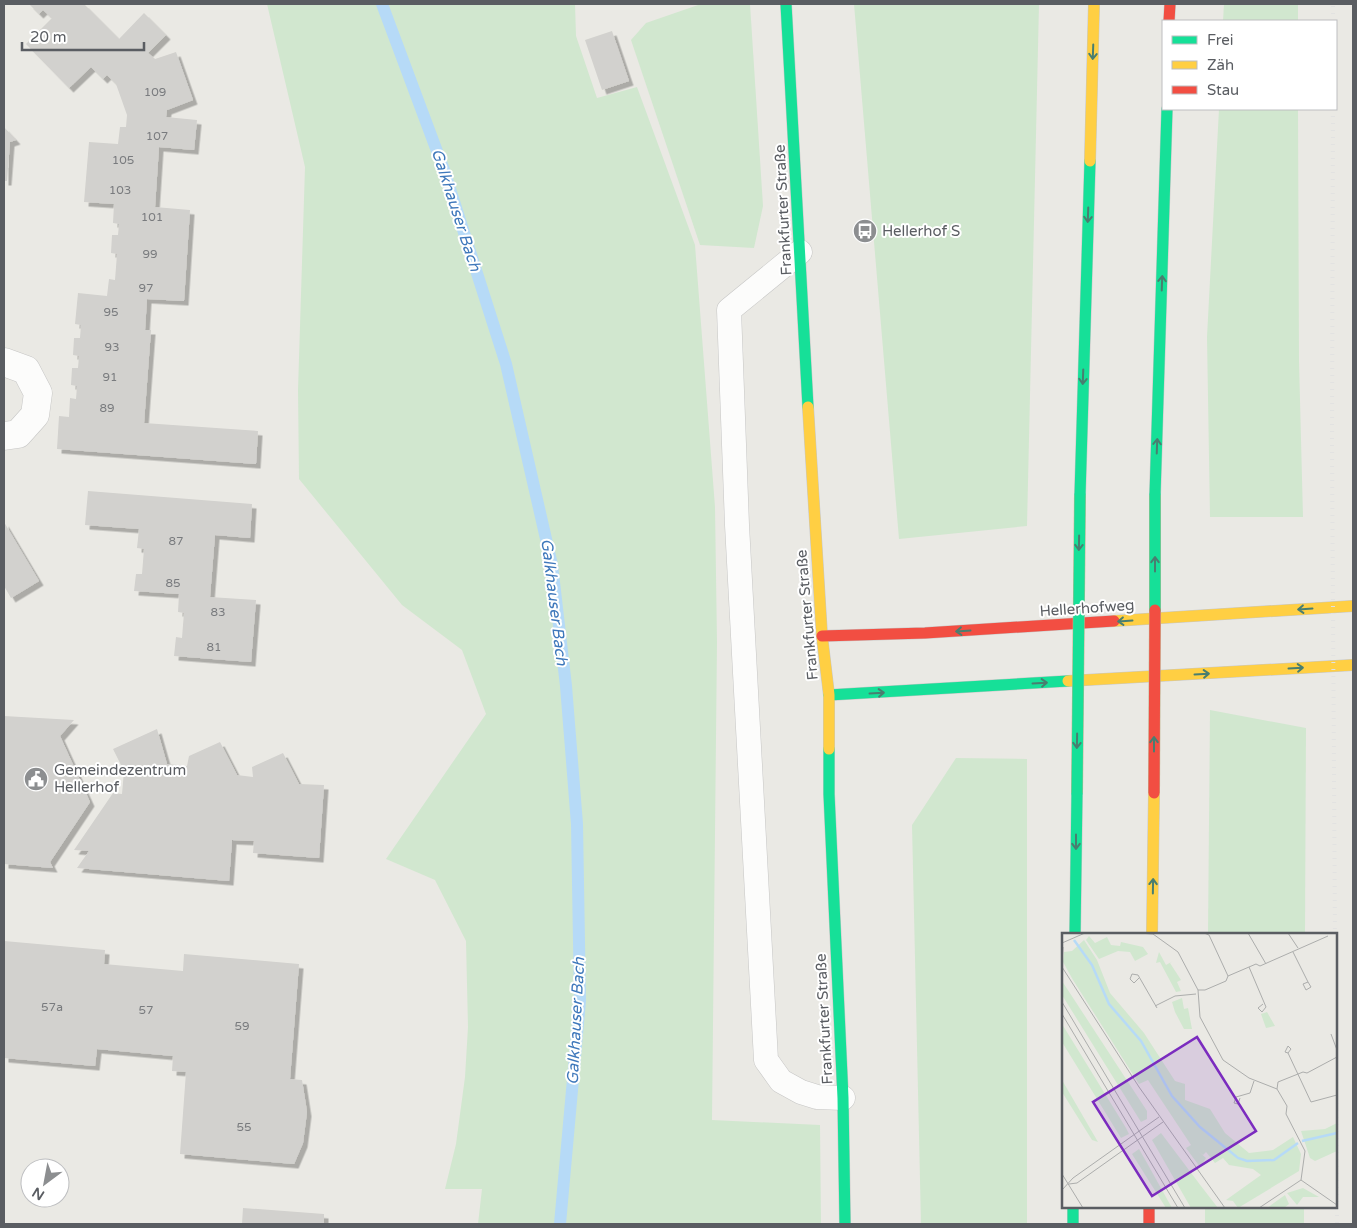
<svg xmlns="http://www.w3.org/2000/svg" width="1357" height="1228" font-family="'Varela Round',sans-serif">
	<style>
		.green { fill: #d1e7cf }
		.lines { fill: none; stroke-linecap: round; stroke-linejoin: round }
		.stream { stroke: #b6daf7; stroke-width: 12 }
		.building { fill: #d2d1ce; filter: url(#shadow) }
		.lane-casing { stroke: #c6c6c5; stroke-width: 25 }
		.street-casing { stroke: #c6c6c5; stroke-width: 29 }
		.fast-casing { stroke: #c7c7c6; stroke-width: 12 }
		.slow-casing { stroke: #c7c7c6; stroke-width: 12 }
		.jam-casing { stroke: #c7c7c6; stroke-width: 12 }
		.lane { stroke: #fcfcfb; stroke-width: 24 }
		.street { stroke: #fcfcfb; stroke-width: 28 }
		.fast { stroke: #16e098; stroke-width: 11 }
		.slow { stroke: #ffcf43; stroke-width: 11 }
		.jam { stroke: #f24e42; stroke-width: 11 }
		.rail { stroke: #e2e2e1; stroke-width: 4; stroke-dasharray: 1 6; stroke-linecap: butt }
		.fast-bridge-casing { stroke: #c2b491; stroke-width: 12; stroke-linecap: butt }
		.jam-bridge-casing { stroke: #c2b491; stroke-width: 12; stroke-linecap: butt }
		.fast-bridge { stroke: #16e098; stroke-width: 11 }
		.jam-bridge { stroke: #f24e42; stroke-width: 11 }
		.oneway { stroke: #497e70 }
		.labels { text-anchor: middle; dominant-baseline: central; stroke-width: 4; stroke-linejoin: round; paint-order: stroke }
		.number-label { font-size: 12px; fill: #797b7e }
		.street-label { font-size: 15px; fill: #5a5d62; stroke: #fff }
		.poi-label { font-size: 15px; fill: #5a5d62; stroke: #fff; text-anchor: start }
		.water-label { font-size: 16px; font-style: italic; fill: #3e78bb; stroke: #fff }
		.inset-river { fill: none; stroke: #b6daf7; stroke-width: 2.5 }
		.inset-road { fill: none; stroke: #acadac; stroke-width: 1 }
		.view { fill: #7b2cbf; fill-opacity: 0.15; stroke: #7b2cbf; stroke-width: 2.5 }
		.inset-edge { fill: none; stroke: #5a5d62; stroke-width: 2.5 }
	</style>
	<defs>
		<filter id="shadow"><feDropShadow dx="4.5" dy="4.5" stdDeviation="0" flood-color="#0004"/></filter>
	</defs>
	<rect width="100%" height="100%" fill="#eae9e4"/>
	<g class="green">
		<polygon points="267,4 575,4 576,36 597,98 637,87 695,245 715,507 717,642 712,1120 820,1125 821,1224 478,1224 482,1189 445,1189 456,1144 465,1077 468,1027 466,941 435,880 386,859 486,714 462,650 402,605 299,479 298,390 305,167"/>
		<polygon points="701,4 750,4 763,206 754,248 700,245 631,40 646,23"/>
		<polygon points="854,4 1039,4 1027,526 899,539"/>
		<polygon points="1224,4 1298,4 1298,21 1223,21"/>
		<polygon points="1219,109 1298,109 1299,361 1303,517 1210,517 1207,337"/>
		<polygon points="1210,710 1306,728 1305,934 1208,934"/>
		<polygon points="956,758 1027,759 1027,1224 921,1224 912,825"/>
		<rect x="1205" y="1207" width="99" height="17"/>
	</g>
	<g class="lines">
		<polyline class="stream" points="382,4 444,170 506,364 552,565 566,686 577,824 580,1001 560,1224"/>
	</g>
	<g class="building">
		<polygon points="29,4 84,4 119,39 144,13 166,35 148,53 155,59 176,52 193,100 167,110 166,117 197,120 194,150 159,147 155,207 190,210 184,301 147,299 145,330 151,330 144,423 258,431 256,464 57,449 59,416 69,417 70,398 76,399 77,386 71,385 72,368 78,368 79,356 73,355 74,338 80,338 81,325 75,324 78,293 107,296 109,279 115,280 117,254 111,253 112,235 118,235 119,224 113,223 114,204 84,202 89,142 118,144 120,127 126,127 127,115 116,84 107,75 103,79 91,67 69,88 26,44 52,18 43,10 39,14"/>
		<polygon points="612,31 629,81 602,90 585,40"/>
		<polygon points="4,127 16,140 10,142 7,181 4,181"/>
		<polygon points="88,491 252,504 250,538 215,535 210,597 256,600 251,662 174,656 176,637 182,638 183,625 184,613 178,612 179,594 134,591 136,574 142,574 144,549 137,548 139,529 85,525"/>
		<polygon points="4,522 39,581 11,598 4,586"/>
		<polygon points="4,716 74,720 60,736 90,802 50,862 53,868 4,864"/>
		<polygon points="157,729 167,764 187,766 189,756 220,742 237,775 253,777 252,767 283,753 299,784 324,785 319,858 253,853 254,841 232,840 229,881 77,868 89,851 74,850 113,793 122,794 124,771 113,749"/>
		<polygon points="4,941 105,950 104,964 183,971 184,954 299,964 290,1079 302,1080 307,1112 303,1143 294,1164 180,1154 186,1072 172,1071 173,1056 97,1049 95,1066 4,1058"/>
		<polygon points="243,1208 324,1214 324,1224 242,1224"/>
	</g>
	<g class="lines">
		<g class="lane-casing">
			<polyline id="lane" points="800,252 729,310 737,525 766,1060 781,1081 801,1092 817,1097 843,1098"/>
		</g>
		<g class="street-casing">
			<polyline id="street" points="4,362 26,370 38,393 35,415 18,434 4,436"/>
		</g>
		<g class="fast-casing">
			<g id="fast">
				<polyline points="786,4 808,407"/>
				<polyline points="1080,495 1090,161"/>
				<polyline points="1155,495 1167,109"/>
				<polyline points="829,695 1068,681"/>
				<polyline points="829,749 829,794 843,1098 845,1224"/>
				<polyline points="1075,934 1077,793"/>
				<polyline points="1073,1207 1073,1224"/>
			</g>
		</g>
		<g class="slow-casing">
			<g id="slow">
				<polyline points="1090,161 1094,4"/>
				<polyline points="808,407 822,636 829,695 829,749"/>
				<polyline points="1114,621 1353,606"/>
				<polyline points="1068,681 1353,665"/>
				<polyline points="1152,934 1154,793"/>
			</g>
		</g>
		<g class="jam-casing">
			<g id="jam">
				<polyline points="1169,21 1170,4"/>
				<polyline points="822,636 925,633 1114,621"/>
				<polyline points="1149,1207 1149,1224"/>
			</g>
		</g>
		<use href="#lane" class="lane"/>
		<use href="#street" class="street"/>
		<use href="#fast" class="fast"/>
		<use href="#slow" class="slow"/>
		<use href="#jam" class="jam"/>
		<g class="rail">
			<polyline points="1333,21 1333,4"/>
			<polyline points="1333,109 1332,446 1335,934"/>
			<polyline points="1336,1033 1337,1224"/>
		</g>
		<g class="fast-bridge-casing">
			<g id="fast-bridge">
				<polyline points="1155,610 1155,495"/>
				<polyline points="1077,793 1080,495"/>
			</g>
		</g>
		<g class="jam-bridge-casing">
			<polyline id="jam-bridge" points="1154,793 1155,610"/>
		</g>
		<use href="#fast-bridge" class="fast-bridge"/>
		<use href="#jam-bridge" class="jam-bridge"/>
	</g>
	<defs><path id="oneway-shaft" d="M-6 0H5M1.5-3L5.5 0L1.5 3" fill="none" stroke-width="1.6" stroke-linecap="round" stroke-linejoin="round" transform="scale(1.25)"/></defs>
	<g class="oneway">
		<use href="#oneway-shaft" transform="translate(1093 52) rotate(92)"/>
		<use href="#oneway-shaft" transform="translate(1088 215) rotate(92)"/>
		<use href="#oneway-shaft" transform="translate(1162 283) rotate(-88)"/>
		<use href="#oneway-shaft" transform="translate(1083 377) rotate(92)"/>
		<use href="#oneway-shaft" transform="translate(1157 446) rotate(-88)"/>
		<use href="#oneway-shaft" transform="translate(1079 543) rotate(91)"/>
		<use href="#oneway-shaft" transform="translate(1155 564) rotate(-90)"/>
		<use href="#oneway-shaft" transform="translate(1305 609) rotate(176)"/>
		<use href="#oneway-shaft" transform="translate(1125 621) rotate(176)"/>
		<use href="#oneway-shaft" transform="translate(963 631) rotate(176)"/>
		<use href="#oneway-shaft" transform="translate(1296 668) rotate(-3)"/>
		<use href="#oneway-shaft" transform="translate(1202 674) rotate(-3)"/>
		<use href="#oneway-shaft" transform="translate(1040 683) rotate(-3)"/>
		<use href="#oneway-shaft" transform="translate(877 693) rotate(-3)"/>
		<use href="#oneway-shaft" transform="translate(1077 741) rotate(91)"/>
		<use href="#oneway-shaft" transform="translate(1154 744) rotate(-90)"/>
		<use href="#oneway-shaft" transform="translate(1076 842) rotate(90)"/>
		<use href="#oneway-shaft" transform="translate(1153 886) rotate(-89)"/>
	</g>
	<defs>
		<g id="bus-disc" transform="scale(1.25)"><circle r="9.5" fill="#8c8e90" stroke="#fff"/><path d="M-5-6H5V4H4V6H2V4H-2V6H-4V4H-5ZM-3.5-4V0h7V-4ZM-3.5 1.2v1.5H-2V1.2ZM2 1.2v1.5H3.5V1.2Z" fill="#fff"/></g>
		<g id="civic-disc" transform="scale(1.25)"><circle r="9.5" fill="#8c8e90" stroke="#fff"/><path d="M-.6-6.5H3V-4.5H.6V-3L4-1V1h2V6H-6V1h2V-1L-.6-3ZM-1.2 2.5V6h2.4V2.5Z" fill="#fff"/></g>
	</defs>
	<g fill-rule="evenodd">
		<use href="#bus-disc" x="865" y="231"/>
		<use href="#civic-disc" x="36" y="779"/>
	</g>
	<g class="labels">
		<g class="number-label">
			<text x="155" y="92">109</text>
			<text x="157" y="136">107</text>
			<text x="123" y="160">105</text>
			<text x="120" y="190">103</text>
			<text x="152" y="217">101</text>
			<text x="150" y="254">99</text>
			<text x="146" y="288">97</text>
			<text x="111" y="312">95</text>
			<text x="112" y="347">93</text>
			<text x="110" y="377">91</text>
			<text x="107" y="408">89</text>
			<text x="176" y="541">87</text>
			<text x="173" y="583">85</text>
			<text x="218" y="612">83</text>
			<text x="214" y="647">81</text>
			<text x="52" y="1007">57a</text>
			<text x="146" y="1010">57</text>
			<text x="242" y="1026">59</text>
			<text x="244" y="1127">55</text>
		</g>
		<g class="street-label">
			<text transform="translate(783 210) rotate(-93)">Frankfurter Straße</text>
			<text transform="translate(1087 608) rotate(-4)">Hellerhofweg</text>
			<text transform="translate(807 615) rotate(-95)">Frankfurter Straße</text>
			<text transform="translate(824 1019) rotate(-93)">Frankfurter Straße</text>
		</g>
		<g class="poi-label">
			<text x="882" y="231">Hellerhof S</text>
			<text x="54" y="770">Gemeindezentrum<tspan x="54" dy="17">Hellerhof</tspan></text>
		</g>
		<g class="water-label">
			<text transform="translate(456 210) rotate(72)">Galkhauser Bach</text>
			<text transform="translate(554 602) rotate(83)">Galkhauser Bach</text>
			<text transform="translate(576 1021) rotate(-87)">Galkhauser Bach</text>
		</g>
	</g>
	<g transform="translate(1062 933)">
		<rect width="275" height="275" fill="#eae9e4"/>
		<path d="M27 3 33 10 45 4 49 12 58 13 59 9 81 14 86 21 73 28 68 19 56 18 37 26 24 7ZM22 7 35 27 48 60 82 100 113 148 123 151V167L148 176 163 200 187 220 211 217 231 204 239 221 237 238 176 275 171 268 164 267 199 242 191 236 167 232 161 225 153 230 144 219 141 222 136 218 144 225 138 234 124 215 129 212 86 147 77 151 11 47 1 29 2 19 10 18ZM97 19 104 32 111 28 108 30 119 47 115 49 119 58 114 59 98 29 94 30ZM0 48 85 178V186L79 189 0 62ZM120 65 122 76 126 75 130 96H122L113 79 110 69ZM205 79 213 93 204 95 199 81ZM0 91 64 195 67 201 59 205 0 109ZM0 147 36 209 30 207 0 159ZM275 190V218L253 228 248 225 239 198 263 196ZM99 200 139 253 156 275H129L90 207ZM77 216 85 230 110 275H104L70 221ZM241 255 257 264H241L235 272 225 260ZM223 262 227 271 222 275H205Z" fill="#d1e7cf"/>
		<path class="inset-river" d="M12 7 30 32 47 71 79 108 110 163 138 194 176 225 185 228 212 227 236 210M240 208 275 200"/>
		<path class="inset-road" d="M76 0 91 1 116 19 136 57 138 84 161 127 187 145 215 156 225 173 224 181 243 218 239 247M142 0 147 2 166 43M186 0 204 31M226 0 236 15M0 10 23 0M231 19 246 49 241 51 244 57 249 54 246 49M0 31 1 14M0 34 77 154 163 275M187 34 204 74 200 79 196 75 201 71M77 45 72 50 68 46 70 41 76 42 95 75M136 57H143L164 48 166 43 194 31 198 33 266 3M0 69 123 275M93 73 113 63 134 61M0 81 116 275M269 101 275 117M226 120 229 116 226 113 223 119 226 120 249 169 275 162M215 156 216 149 241 139 245 140 275 124M178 165 176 171 172 170 174 164 188 160 192 148M0 241 21 275M7 251 15 250 101 189M0 257 11 245 97 184M197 275 239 247 275 272"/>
		<path class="view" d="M135 104 194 198 90 263 31 169Z"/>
		<rect width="275" height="275" class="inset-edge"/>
	</g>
	<rect width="1357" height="1228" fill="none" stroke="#5a5d62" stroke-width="10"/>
	<rect x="1162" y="20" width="175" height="90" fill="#ffffff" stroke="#bdbec0"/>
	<rect x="1172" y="36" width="25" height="8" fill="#16e098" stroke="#bdbec0"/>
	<text x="1207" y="45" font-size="15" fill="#5a5d62">Frei</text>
	<rect x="1172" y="61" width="25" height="8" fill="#ffcf43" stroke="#bdbec0"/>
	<text x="1207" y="70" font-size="15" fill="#5a5d62">Zäh</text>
	<rect x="1172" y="86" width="25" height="8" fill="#f24e42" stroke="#bdbec0"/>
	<text x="1207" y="95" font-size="15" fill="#5a5d62">Stau</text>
	<g transform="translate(45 1183) rotate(212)"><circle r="24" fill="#ffffff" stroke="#bdbec0"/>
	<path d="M0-4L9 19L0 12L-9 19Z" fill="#8c8e90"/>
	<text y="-8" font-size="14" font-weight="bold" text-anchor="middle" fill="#5a5d62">N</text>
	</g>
	<path d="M22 42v8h122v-8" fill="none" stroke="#5a5d62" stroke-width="2.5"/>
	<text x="30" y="42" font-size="15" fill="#5a5d62" stroke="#ffffff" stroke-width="4" paint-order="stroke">20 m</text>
</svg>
